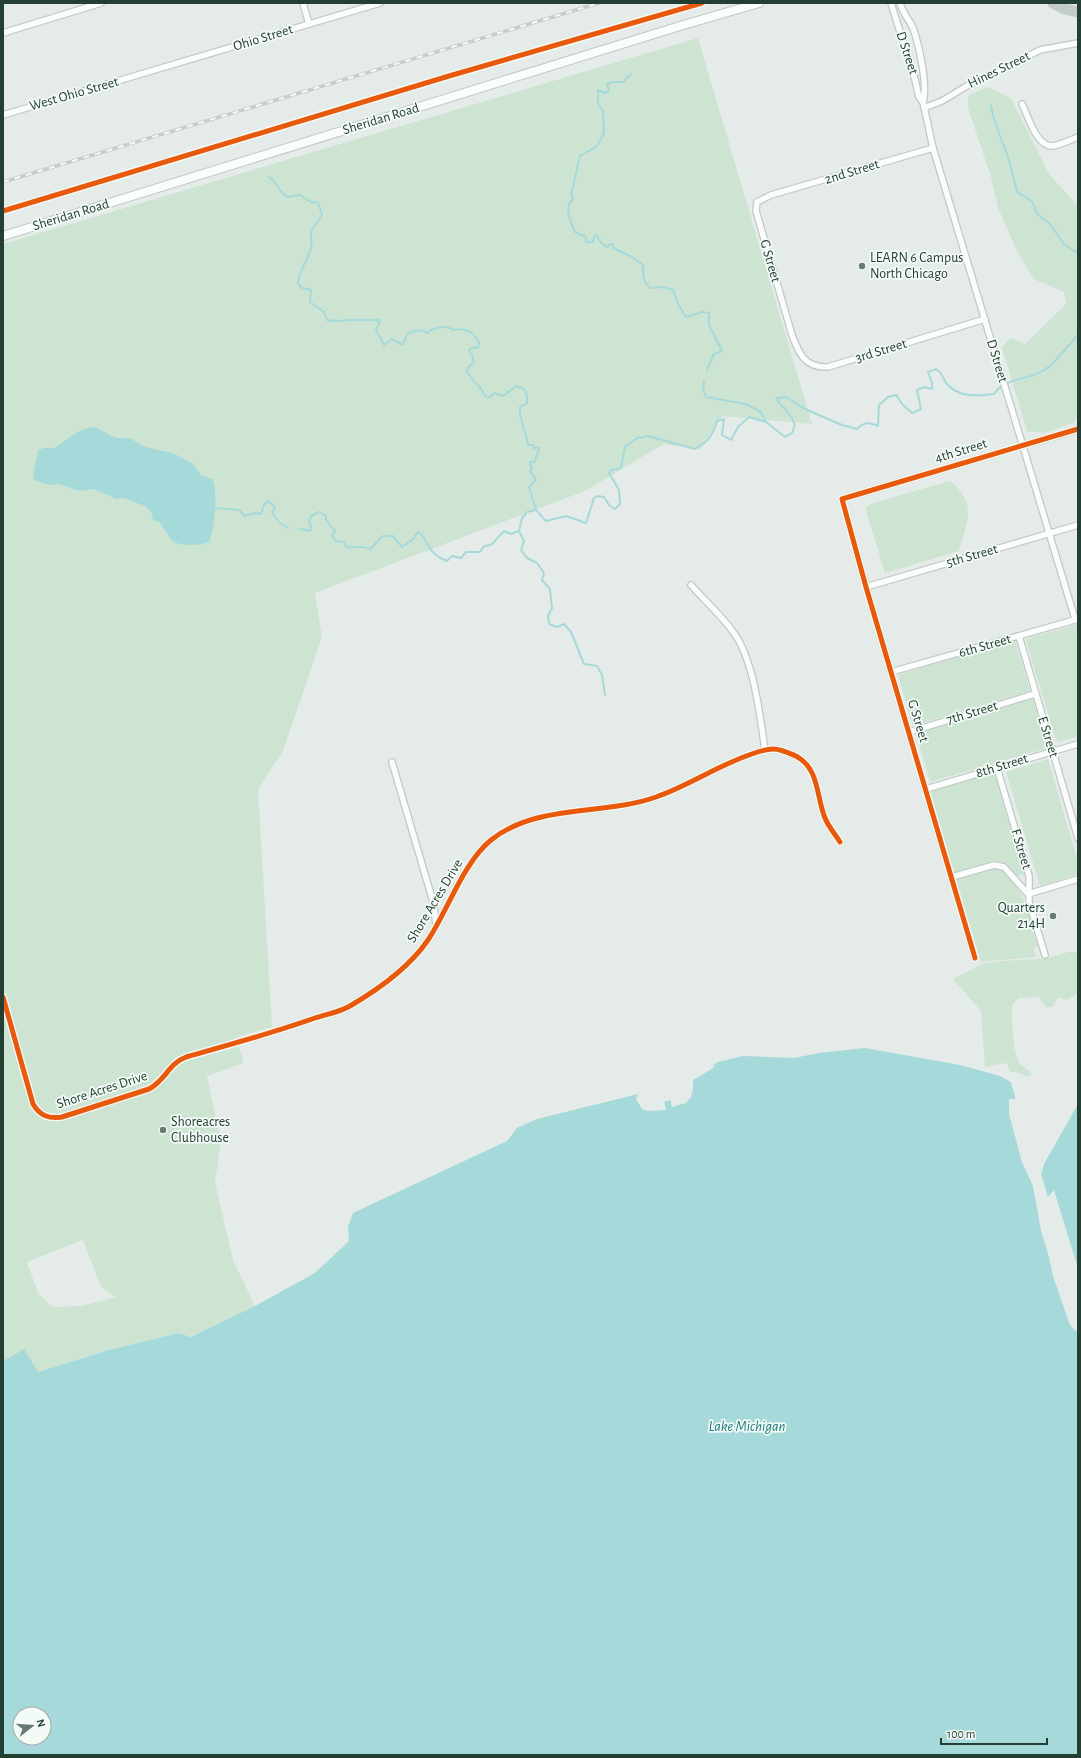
<svg xmlns="http://www.w3.org/2000/svg" width="1081" height="1758" font-family="'Alegreya Sans',sans-serif">
	<style>
		.green { fill: #cee4d3; fill-rule: evenodd }
		.water { fill: #a6d9d9; fill-rule: evenodd }
		.pier { fill: #e5ebe8 }
		.lines { fill: none; stroke-linecap: round; stroke-linejoin: round }
		.stream { stroke: #a6d9d9; stroke-width: 2 }
		.minor-casing { stroke: #c2c8c5; stroke-width: 8 }
		.secondary-casing { stroke: #c1c9c5; stroke-width: 10 }
		.trunk-casing { stroke: #c1cac7; stroke-width: 11 }
		.minor { stroke: #fbfcfc; stroke-width: 5.5 }
		.secondary { stroke: #fbfcfc; stroke-width: 8 }
		.trunk { stroke: #c4ccca; stroke-width: 9 }
		.rail-casing { stroke: #c7ccc9; stroke-width: 3.5 }
		.rail { stroke: #f4faf6; stroke-width: 2; stroke-dasharray: 6; stroke-linecap: butt }
		.cycleway-casing { stroke: #f4faf6; stroke-width: 8 }
		.cycleway { stroke: #e8590c; stroke-width: 5 }
		.poi-dot { fill: #677b73; stroke: #f4faf6; stroke-width: 1.5 }
		.labels { text-anchor: middle; dominant-baseline: central; stroke-width: 3.5; stroke-linejoin: round; paint-order: stroke }
		.street-label { font-size: 14px; fill: #233f34; stroke: #f4faf6 }
		.poi-label { font-size: 14px; fill: #233f34; stroke: #f4faf6; text-anchor: start }
		.water-label { font-size: 15px; font-style: italic; fill: #1b797d; stroke: #f4faf6 }
	</style>
	<rect width="100%" height="100%" fill="#e5ebe8"/>
	<g class="green">
		<path d="M698 38 812 424 722 416 700 449 664 444 585 491 315 593 322 637 283 751 258 789 272 1027 236 1037 244 1063 207 1076 221 1142 215 1182 233 1260 255 1306 189 1337 179 1333 109 1350 38 1372 3 1361V244ZM83 1240 101 1287 116 1297 81 1306 53 1307 38 1293 27 1262Z"/>
		<polygon points="988,87 1011,98 1049,174 1078,206 1078,416 1074,423 1044,433 1027,431 1002,348 1010,338 1025,344 1066,304 1064,292 1034,279 1017,251 998,208 991,177 967,105 969,95"/>
		<polygon points="1078,431 1078,434 1034,447 1034,446"/>
		<path d="M950 481C978 504 967 521 959 551L885 573 866 511V507L873 503Z"/>
		<polygon points="1078,624 1078,736 1059,742 1056,740 1026,641 1027,639"/>
		<polygon points="1015,640 1030,691 913,726 898,675"/>
		<polygon points="1033,699 1047,748 930,782 916,733"/>
		<polygon points="1048,759 1078,862 1078,874 1040,886 1006,772"/>
		<polygon points="994,771 1024,874 1017,876 1007,864 996,861 954,873 930,790"/>
		<path d="M994 868C997 868 1001 869 1003 870 1024 884 1031 925 1038 947L1034 948 1036 957 981 962 956 879Z"/>
		<path d="M1068 952H1078V993L1067 1000 1058 997 1054 1004 1053 1007H1046L1038 997 1019 998 1012 1005C1012 1020 1012 1051 1020 1064 1022 1067 1029 1070 1032 1073L1028 1077 1019 1073 1010 1072 1007 1063 985 1067 981 1011 953 979 982 964 1003 961 1049 958Z"/>
	</g>
	<g class="water">
		<path d="M95 427 116 438H130L141 445 149 448 173 453 192 463 201 475 212 479C219 489 214 531 209 542 199 546 183 546 173 542L159 522 153 520 151 511 145 506 123 498 116 499 99 491 93 489 79 491 59 484 49 485 34 480 33 477 38 450 44 448H55C68 439 79 428 95 427Z"/>
		<path d="M865 1048 960 1065 1000 1076 1011 1082 1065 1273 1070 1271 1041 1175 1044 1164 1078 1104V1755H3V1361L24 1349 38 1372 109 1350 179 1333 190 1337 255 1306 315 1273 349 1241 348 1227 353 1213 507 1141 517 1128 537 1119 638 1094 643 1108 665 1106 664 1102 671 1100 672 1104 686 1097 693 1079 718 1062 743 1056 794 1058 819 1053ZM20 1714H44V1738H20Z"/>
	</g>
	<g class="pier">
		<polygon points="711,1064 715,1067 693,1080 693,1090 691,1097 686,1103 672,1107 670,1098 673,1102 685,1096 691,1078"/>
		<polygon points="1010,1079 1012,1081 1018,1099 1039,1175 1040,1171 1048,1197 1054,1190 1078,1268 1078,1331 1076,1331 1070,1325 1053,1276 1049,1257 1041,1231 1033,1186 1022,1162 1009,1114 1009,1099 1016,1099"/>
		<polygon points="639,1093 644,1106 658,1107 663,1105 662,1102 664,1102 666,1110 647,1111 642,1109 636,1099"/>
	</g>
	<g class="lines">
		<g class="stream">
			<path d="M631 74 623 82H614L607 84 609 91 605 93 598 90V104L603 111 604 133 597 146 580 156 571 195 573 199C563 208 571 222 575 232L586 237V242H593L594 236 597 235C598 240 603 245 607 247L610 244H613V248L632 257 643 265C643 275 643 283 651 288L663 287 673 290 678 304 686 317 702 312 709 313V325L722 351 714 354 707 370"/>
			<path d="M991 105C993 123 1002 139 1008 157 1012 169 1013 181 1018 193L1026 197 1033 203 1037 214 1050 224 1064 244 1072 250 1078 253"/>
			<path d="M269 177C277 183 279 192 288 197L300 195 311 202 318 203 322 214C320 221 315 224 312 230 309 236 313 242 311 248 308 261 298 271 298 284L302 288 311 290 310 302 324 312 327 320 337 321 349 320H378L380 321 376 330 384 345 392 339 403 345 407 334C415 330 420 329 428 333L432 329C439 328 446 324 453 330 466 327 474 332 479 343L478 347 470 349 469 351 472 355 474 362 468 368 467 372C473 382 481 386 486 397H490L494 393 503 396 516 386 524 389 527 395V403L520 407C518 415 527 436 528 445H533L534 448H539V450L534 462H530L532 469 530 471 536 480 529 487 536 510 546 521 566 516 586 523 594 498 597 496 604 497 609 505 615 509 620 504 619 490 609 473 611 470 621 468 625 447 637 438 648 436 695 449C708 442 713 435 717 421L724 419 722 435 731 440 738 427 749 417 766 422"/>
			<path d="M704 381 703 388 706 397 746 404 761 412 766 422 785 437 792 433 795 425C790 410 783 410 776 398L786 397 805 409 842 425 857 429C864 422 868 422 878 426L879 405 888 397 896 395 903 405 912 413 921 409 917 390 924 387 932 389V383L928 372 936 369C943 373 942 378 947 384 959 398 978 396 994 394 1006 376 1030 381 1046 369 1059 359 1067 346 1078 335"/>
			<polyline points="214,508 239,510 245,516 254,513 261,514 264,505 268,501 275,507 272,513 280,523 288,528"/>
			<path d="M300 529 310 531 311 525 309 522 311 516 319 512 326 516V520L335 531 332 536 336 541 344 542 346 547C354 549 358 544 370 549L383 536H393L402 547 412 540 418 532C425 536 424 539 428 545 432 553 439 558 447 561L452 556 461 558 466 552H480L484 546 491 545 504 531 511 534 519 531 522 518 527 512 536 510"/>
			<polyline points="519,531 524,541 521,550 527,558 537,563 544,573 542,580 550,589 552,608 548,616 549,624 557,627 564,624 571,632 584,664 597,666 602,675 605,695"/>
		</g>
		<g class="minor-casing">
			<g id="minor">
				<polyline points="303,3 309,24"/>
				<polyline points="891,3 915,80 919,97 923,102 933,148 1075,619"/>
				<path d="M900 3C903 14 909 19 913 28 919 45 928 85 923 102"/>
				<polyline points="3,33 101,3"/>
				<path d="M1022 104C1028 116 1036 145 1051 146 1059 146 1070 140 1078 137"/>
				<polyline points="924,108 942,101 965,87 1040,50 1078,43"/>
				<polyline points="3,115 380,3"/>
				<path d="M933 148 771 195 757 202 756 211 792 335C799 354 805 368 828 367L985 319"/>
				<path d="M691 585C705 601 722 616 734 633 754 661 760 716 765 750"/>
				<polyline points="866,587 1078,525"/>
				<polyline points="1019,636 1078,838"/>
				<polyline points="891,672 1078,619"/>
				<polyline points="909,732 1035,694"/>
				<polyline points="392,762 434,905 436,926"/>
				<polyline points="997,768 1029,876 1029,902 1045,955"/>
				<polyline points="926,789 1078,744"/>
				<polyline points="952,877 994,865 1004,867 1028,894 1078,879"/>
				<polyline points="975,958 866,587 842,499 1078,429"/>
				<path d="M3 997 33 1104C40 1116 49 1119 62 1117L149 1089C166 1080 168 1064 186 1057 229 1045 273 1033 315 1018 327 1014 340 1012 350 1006 379 989 409 968 428 940 448 910 463 863 491 840 538 803 603 816 656 797 688 786 717 766 749 755 757 752 765 749 773 749 781 749 789 753 796 756 820 769 816 797 825 818 828 826 835 834 840 842"/>
			</g>
		</g>
		<g class="secondary-casing">
			<polyline id="secondary" points="3,236 680,26 759,3"/>
		</g>
		<g class="trunk-casing">
			<polyline id="trunk" points="1053,3 1065,9 1078,12"/>
		</g>
		<use href="#minor" class="minor"/>
		<use href="#secondary" class="secondary"/>
		<use href="#trunk" class="trunk"/>
		<g class="rail-casing">
			<polyline id="rail" points="3,182 599,3"/>
		</g>
		<use href="#rail" class="rail"/>
		<g class="cycleway-casing">
			<g id="cycleway">
				<polyline points="3,211 449,76 702,3"/>
				<polyline points="975,958 866,587 842,499 1078,429"/>
				<path d="M3 997 33 1104C40 1116 49 1119 62 1117L149 1089C166 1080 168 1064 186 1057 229 1045 273 1033 315 1018 327 1014 340 1012 350 1006 379 989 409 968 428 940 448 910 463 863 491 840 538 803 603 816 656 797 688 786 717 766 749 755 757 752 765 749 773 749 781 749 789 753 796 756 820 769 816 797 825 818 828 826 835 834 840 842"/>
			</g>
		</g>
		<use href="#cycleway" class="cycleway"/>
	</g>
	<g class="poi-dot">
		<circle cx="862" cy="266" r="4"/>
		<circle cx="1053" cy="916" r="4"/>
		<circle cx="163" cy="1130" r="4"/>
	</g>
	<g class="labels">
		<g class="street-label">
			<text transform="translate(263 38) rotate(-17)">Ohio Street</text>
			<text transform="translate(907 53) rotate(72)">D Street</text>
			<text transform="translate(999 70) rotate(-26)">Hines Street</text>
			<text transform="translate(74 94) rotate(-16)">West Ohio Street</text>
			<text transform="translate(381 119) rotate(-17)">Sheridan Road</text>
			<text transform="translate(852 172) rotate(-17)">2nd Street</text>
			<text transform="translate(71 215) rotate(-17)">Sheridan Road</text>
			<text transform="translate(770 261) rotate(74)">G Street</text>
			<text transform="translate(881 351) rotate(-17)">3rd Street</text>
			<text transform="translate(997 361) rotate(73)">D Street</text>
			<text transform="translate(961 451) rotate(-17)">4th Street</text>
			<text transform="translate(972 556) rotate(-16)">5th Street</text>
			<text transform="translate(985 646) rotate(-16)">6th Street</text>
			<text transform="translate(972 713) rotate(-17)">7th Street</text>
			<text transform="translate(918 721) rotate(73)">G Street</text>
			<text transform="translate(1048 737) rotate(73)">E Street</text>
			<text transform="translate(1002 766) rotate(-17)">8th Street</text>
			<text transform="translate(1021 849) rotate(73)">F Street</text>
			<text transform="translate(435 901) rotate(-59)">Shore Acres Drive</text>
			<text transform="translate(102 1090) rotate(-18)">Shore Acres Drive</text>
		</g>
		<g class="poi-label">
			<text x="870" y="258">LEARN 6 Campus<tspan x="870" dy="16">North Chicago</tspan></text>
			<text x="1045" y="908" text-anchor="end">Quarters<tspan x="1045" dy="16">214H</tspan></text>
			<text x="171" y="1122">Shoreacres<tspan x="171" dy="16">Clubhouse</tspan></text>
		</g>
		<g class="water-label">
			<text x="747" y="1426">Lake Michigan</text>
		</g>
	</g>
	<rect width="1081" height="1758" fill="none" stroke="#233f34" stroke-width="8"/>
	<g transform="translate(32 1726) rotate(73)"><circle r="19" fill="#f4faf6" stroke="#a0afa8"/>
	<path d="M0-3L7 15L0 10L-7 15Z" fill="#677b73"/>
	<text y="-6" font-size="11" font-weight="bold" text-anchor="middle" fill="#233f34">N</text>
	</g>
	<path d="M941 1738v6h106v-6" fill="none" stroke="#233f34" stroke-width="2"/>
	<text x="947" y="1738" font-size="12" fill="#233f34" stroke="#f4faf6" stroke-width="3" paint-order="stroke">100 m</text>
</svg>
